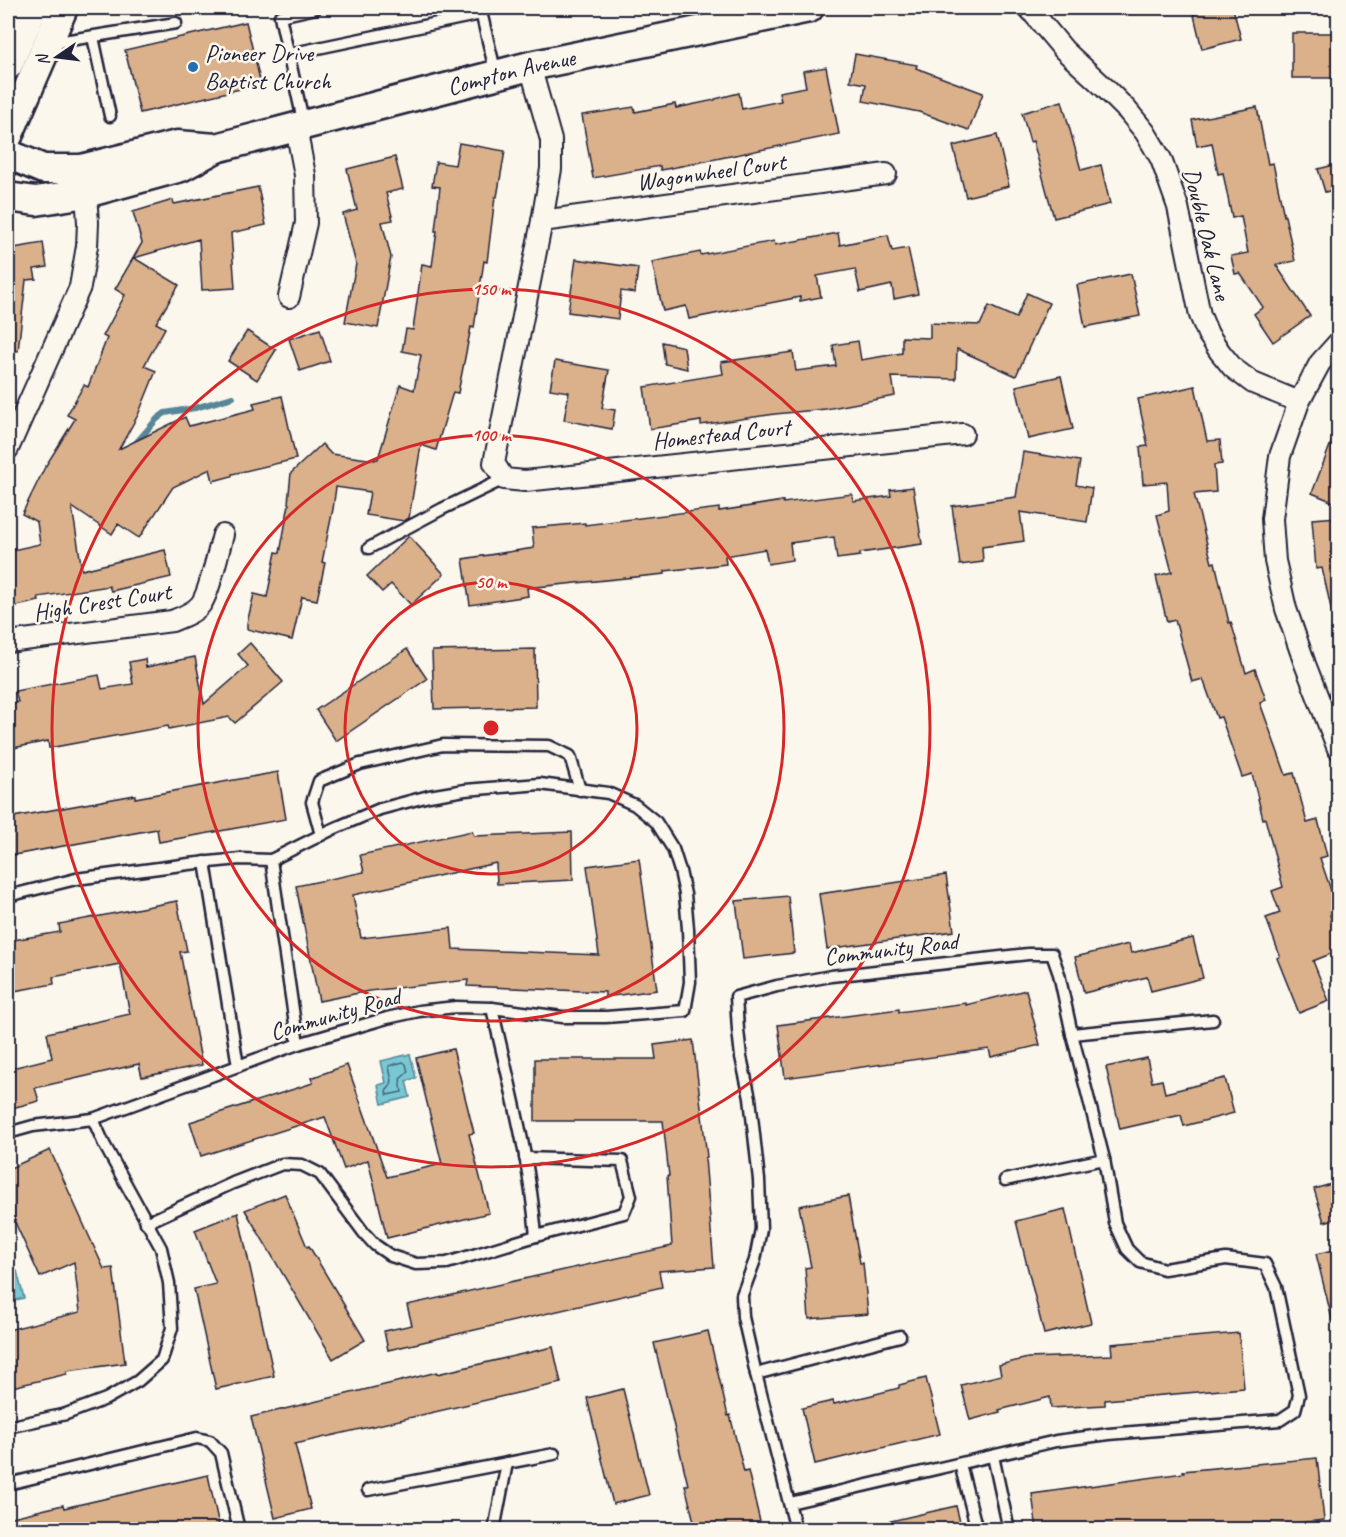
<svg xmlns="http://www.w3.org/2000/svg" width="1346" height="1537" font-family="Caveat,sans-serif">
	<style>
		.water { fill: #78c8d4; stroke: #568697; stroke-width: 1.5 }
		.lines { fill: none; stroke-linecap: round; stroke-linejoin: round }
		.shore { stroke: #446478; stroke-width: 1.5 }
		.stream { stroke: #568697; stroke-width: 6 }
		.building { fill: #dab18b; stroke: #22223b; stroke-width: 1.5 }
		.lane-casing { stroke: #22223b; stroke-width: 15 }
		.street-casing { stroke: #22223b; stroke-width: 24 }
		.secondary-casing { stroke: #22223b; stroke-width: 33 }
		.lane { stroke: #fbf7ec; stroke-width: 10 }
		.street { stroke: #fbf7ec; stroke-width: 20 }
		.secondary { stroke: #fbf7ec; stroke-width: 28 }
		.ring { fill: none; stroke: #d62828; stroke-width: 3 }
		.poi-dot { fill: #1f6fb2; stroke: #fbf7ec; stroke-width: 2 }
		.labels { text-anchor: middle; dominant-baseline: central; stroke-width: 5; stroke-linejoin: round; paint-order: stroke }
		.poi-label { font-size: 24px; fill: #22223b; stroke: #fbf7ec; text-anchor: start }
		.street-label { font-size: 24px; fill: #22223b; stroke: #fbf7ec }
		.centre { fill: #d62828; stroke: #fbf7ec; stroke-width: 3 }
		.ring-label { font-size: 18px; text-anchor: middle; font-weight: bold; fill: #d62828; stroke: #fbf7ec; stroke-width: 5; stroke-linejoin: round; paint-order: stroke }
	</style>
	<rect width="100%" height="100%" fill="#fbf7ec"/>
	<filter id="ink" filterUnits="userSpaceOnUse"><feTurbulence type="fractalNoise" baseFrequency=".0167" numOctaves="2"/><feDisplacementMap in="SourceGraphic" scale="12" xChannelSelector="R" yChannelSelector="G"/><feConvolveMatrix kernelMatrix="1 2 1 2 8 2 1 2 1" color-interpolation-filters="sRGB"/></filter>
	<g filter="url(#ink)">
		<g class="water">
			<polygon points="410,1054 416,1078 406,1081 410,1097 382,1104 378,1085 386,1083 381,1061"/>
			<polygon points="17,1271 24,1298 8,1302 8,1273"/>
		</g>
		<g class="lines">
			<path class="shore" d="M403 1062 406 1064 408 1072 400 1079 402 1092 387 1095 386 1091C396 1082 390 1077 389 1066Z"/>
			<polyline class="stream" points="135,444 157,419 165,413 195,408 233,397"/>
		</g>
		<g class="building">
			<polygon points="1205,8 1233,8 1241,39 1202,49 1193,11"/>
			<polygon points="246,22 261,84 140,113 125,50"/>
			<rect x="1292" y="33" width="46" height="45"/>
			<polygon points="855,54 917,65 916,68 983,93 969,130 919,112 863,101 866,84 850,81"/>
			<polygon points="826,67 839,134 661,170 660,166 593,178 582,115 634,107 635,112 675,104 676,108 715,100 715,99 739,93 742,109 781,101 779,92 806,87 803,71"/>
			<polygon points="1062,101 1081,170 1101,165 1110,204 1054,218 1033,141 1030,142 1022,113"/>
			<polygon points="1257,107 1268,164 1273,163 1284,216 1285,216 1295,261 1276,265 1310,316 1273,342 1254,314 1263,307 1240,273 1235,274 1231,256 1248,253 1241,216 1232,218 1223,173 1218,174 1212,143 1197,146 1192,120"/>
			<polygon points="997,135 1009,186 966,197 953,146"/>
			<polygon points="459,143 505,151 497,197 495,197 487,262 484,261 474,328 471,327 458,393 453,392 436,450 421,445 409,518 404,521 366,515 370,492 336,487 333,509 322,562 325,563 317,600 302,597 292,640 247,629 247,623 254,594 267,597 276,552 280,553 289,504 288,503 291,473 322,444 331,454 375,460 376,459 378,459 400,385 414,390 421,355 402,351 406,329 413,330 422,264 432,266 437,231 435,231 440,187 432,186 436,162 455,165"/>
			<polygon points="395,157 403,189 386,193 393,220 382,222 391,257 378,328 345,322 356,264 343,214 357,210 347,169"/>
			<polygon points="1338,164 1338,189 1325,192 1318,169"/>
			<polygon points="258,187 266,225 231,233 235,288 202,290 199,239 134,258 179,285 156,323 165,328 144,366 156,371 138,415 119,449 185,417 189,426 255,409 253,403 282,396 296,459 232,474 232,476 213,481 210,469 173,487 139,538 118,524 112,534 72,507 82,570 165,550 171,577 111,591 109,586 38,597 39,601 8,608 8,551 40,544 37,522 22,514 45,467 75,419 67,415 84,385 88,387 107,338 103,336 125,295 115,289 142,243 133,212 173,200 174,204"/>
			<polygon points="838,233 840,245 888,235 892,251 908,248 918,294 894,299 892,285 860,292 855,269 817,276 821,297 800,301 800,297 689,319 686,306 663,311 652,262 700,252 701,255 774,241 775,245"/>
			<polygon points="43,243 47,267 34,269 36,279 26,280 18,351 8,350 8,249"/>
			<polygon points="576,259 638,268 635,293 621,291 618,319 568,312"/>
			<polygon points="1131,274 1140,316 1085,327 1077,285"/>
			<polygon points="1027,293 1049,303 1016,376 957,349 956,379 892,377 895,396 826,409 775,414 701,425 701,421 650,429 644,387 723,374 721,362 793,352 796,371 836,366 833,345 858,341 861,360 902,353 902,337 930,338 930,323 980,325 989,306 1016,318"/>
			<polygon points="320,329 330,361 300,371 289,339"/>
			<polygon points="247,331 276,350 257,380 228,361"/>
			<polygon points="662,342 684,347 687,369 665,364"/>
			<polygon points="555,361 609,370 602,408 615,410 612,429 564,420 569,392 550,389"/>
			<polygon points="1061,376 1073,429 1028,439 1016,386"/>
			<polygon points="1195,386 1207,441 1220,440 1222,464 1214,465 1216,492 1194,494 1212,563 1215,562 1229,623 1231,622 1246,673 1255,669 1266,700 1260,703 1286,775 1294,773 1307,823 1318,820 1327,856 1320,858 1338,911 1338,912 1330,915 1338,936 1338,951 1313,961 1329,1001 1299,1013 1277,958 1280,956 1266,918 1280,913 1272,891 1283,887 1265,818 1263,819 1252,774 1242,777 1221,717 1217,718 1203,679 1192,682 1175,620 1167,622 1156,576 1172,572 1157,515 1169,511 1167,482 1143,484 1140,447 1148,446 1138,399"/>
			<polygon points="1337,427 1338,428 1338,504 1312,493"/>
			<polygon points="1023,452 1080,461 1076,485 1092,488 1087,522 1020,512 1024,541 982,547 983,562 960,565 952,506 1016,497"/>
			<polygon points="913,487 922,544 860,553 860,556 837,559 834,537 790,543 792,560 768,564 765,549 725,556 726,564 665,571 665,574 527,588 528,596 470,605 463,559 534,548 532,528 585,523 585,525 719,508 719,511 783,501 783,503 852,494 853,501 891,496 890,490"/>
			<polygon points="1338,517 1338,612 1332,613 1322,568 1316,569 1312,519"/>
			<polygon points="409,536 444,574 411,605 391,584 382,592 367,576"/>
			<polygon points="250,643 283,682 235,723 229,717 169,729 168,726 49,748 48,741 8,749 8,704 18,702 15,691 99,675 102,689 133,684 129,662 145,659 146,667 195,657 204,704 248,666 238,654"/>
			<polygon points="407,649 427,679 336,741 316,710"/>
			<polygon points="535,649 536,707 434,709 432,651"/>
			<polygon points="278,772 286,819 159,842 157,829 8,856 8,818 135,795 135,798"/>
			<polygon points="472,831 474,836 572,832 573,880 497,884 496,863 353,895 361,938 451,928 453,949 599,955 587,866 639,859 657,990 605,997 605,992 467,986 468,980 369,991 319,1001 296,886 364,872 360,855"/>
			<polygon points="946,875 954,931 827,949 819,894"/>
			<polygon points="788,896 794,953 743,959 736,901"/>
			<polygon points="177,901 187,951 180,952 202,1065 142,1077 139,1064 35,1088 39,1101 8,1109 8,1069 52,1058 47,1033 130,1014 120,964 53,977 54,984 8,992 8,941 60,932 59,924"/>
			<polygon points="1193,938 1203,978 1151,991 1147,977 1084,993 1075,957 1129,944 1131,953"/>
			<polygon points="1026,990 1040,1045 991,1057 989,1049 785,1078 778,1025 899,1009 899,1012 966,1003 966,1005"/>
			<polygon points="693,1040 707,1157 705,1158 714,1267 659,1271 662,1287 388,1350 384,1331 412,1325 407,1305 672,1246 667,1176 669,1176 663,1121 535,1121 535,1059 656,1059 654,1045"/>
			<polygon points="453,1049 474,1133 469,1134 489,1213 387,1238 368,1160 344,1169 325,1117 201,1156 190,1122 313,1083 311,1078 347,1065 387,1177 442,1164 416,1058"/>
			<polygon points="1147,1058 1152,1082 1162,1080 1165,1093 1225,1078 1234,1113 1184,1126 1181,1115 1120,1129 1106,1067"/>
			<polygon points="50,1150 104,1269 113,1268 125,1363 67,1371 67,1374 8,1388 8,1330 80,1312 74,1262 40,1277 8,1207 8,1169"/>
			<polygon points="1338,1182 1338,1218 1324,1222 1314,1189"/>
			<polygon points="285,1194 307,1247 309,1246 365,1340 333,1359 245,1210"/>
			<polygon points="848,1196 860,1263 863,1263 868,1314 809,1319 805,1268 811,1267 799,1206"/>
			<polygon points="1065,1209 1091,1323 1044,1334 1016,1221"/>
			<polygon points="238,1213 274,1376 216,1389 194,1289 216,1284 195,1230"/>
			<polygon points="1338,1249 1338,1322 1333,1323 1316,1254"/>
			<polygon points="708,1331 728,1416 730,1415 744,1472 748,1471 762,1530 696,1530 685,1485 688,1485 654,1343"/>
			<polygon points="1239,1333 1244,1388 1105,1400 1105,1405 1051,1408 1050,1397 999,1410 1000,1412 970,1420 961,1385 1001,1375 999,1365 1028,1358 1112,1355 1111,1344"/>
			<polygon points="553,1347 561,1383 295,1444 311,1509 275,1518 251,1417 405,1380 437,1372 437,1374"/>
			<polygon points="926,1378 940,1434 815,1464 802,1408 833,1401 834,1404 868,1396 899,1388 899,1385"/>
			<polygon points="623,1389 649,1495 613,1504 587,1398"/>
			<polygon points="1317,1458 1324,1520 1238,1530 1037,1530 1032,1494 1184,1473 1183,1471"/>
			<polygon points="208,1475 220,1530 8,1530 8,1518 63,1505 64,1508"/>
			<polygon points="956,1506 962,1530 883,1530 882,1523"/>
		</g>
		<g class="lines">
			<g class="lane-casing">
				<g id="lane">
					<polyline points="480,8 496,74"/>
					<polyline points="93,37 110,116"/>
					<polyline points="51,43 176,23"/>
					<polyline points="289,54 481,14"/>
					<polyline points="304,125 280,16 316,8"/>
					<polyline points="369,548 442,509 504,479"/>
					<polyline points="321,835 312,802 319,781 360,764 443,745 549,746 570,756 580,790"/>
					<polyline points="271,860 298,1044"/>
					<polyline points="205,862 238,1066"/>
					<polyline points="8,896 76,879 189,864 240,859 271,860 333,829 380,809 429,796 465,790 540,784 608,793 635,805 656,822 673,849 680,871 685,894 688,929 690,982 685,1011 606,1017 562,1017 492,1008 456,1007 419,1011 387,1018 298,1044 93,1119 33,1126 8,1133"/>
					<polyline points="1072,1034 1213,1020"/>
					<polyline points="525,1158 622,1161 631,1196 624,1213 536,1236"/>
					<polyline points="1005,1180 1104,1159"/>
					<path d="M146 1223 233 1183 282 1164 302 1165 320 1174 364 1233 375 1245 391 1256 416 1264 447 1263 536 1236C530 1159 509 1083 492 1008"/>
					<polyline points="756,1374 900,1336"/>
					<polyline points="8,1427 66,1414 106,1399 138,1381 162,1360 172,1328 169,1283 161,1248 104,1144 93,1119"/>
					<polyline points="993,1456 1009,1530"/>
					<polyline points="960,1464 977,1530"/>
					<polyline points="8,1484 197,1438 210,1441 221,1453 239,1530"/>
					<polyline points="368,1490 554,1454"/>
					<polyline points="790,1503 1056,1441 1109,1434 1280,1420 1295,1410 1299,1395 1276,1287 1265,1264 1226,1259 1164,1269 1140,1262 1127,1249 1115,1223 1104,1159 1072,1034 1059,974 1052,954 1028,954 831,976 777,986 736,997 738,1030 741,1057 750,1098 759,1180 761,1229 755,1260 742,1295 743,1317 756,1374 796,1530"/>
					<polyline points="494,1530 507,1463"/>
				</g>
			</g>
			<g class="street-casing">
				<g id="street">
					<polyline points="1029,8 1064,50 1104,87 1127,110 1145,132 1161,159 1178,207 1200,315 1208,334 1220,352 1233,368 1253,383 1299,402"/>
					<polyline points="530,66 551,140 551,169 542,221 494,463 504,479 525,481 963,434"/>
					<polyline points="542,221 886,174"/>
					<polyline points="289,297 306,223 305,175 296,128"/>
					<polyline points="1338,343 1320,363 1299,402 1280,456 1272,519 1275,561 1286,609 1305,664 1338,749"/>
					<polyline points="8,449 80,287 87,246 88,223 86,193"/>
					<path d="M8 642 172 621C182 617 194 613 201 604 210 591 218 552 223 535"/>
				</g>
			</g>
			<g class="secondary-casing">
				<g id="secondary">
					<polyline points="8,65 33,8"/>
					<polyline points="8,136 63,8"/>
					<polyline points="8,154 43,169 81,169 177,145 216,148"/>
					<path id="s1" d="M8 197 36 201 86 193 181 167 216 148 530 66 809 8"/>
				</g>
			</g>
			<use href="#lane" class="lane"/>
			<use href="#street" class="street"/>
			<use href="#secondary" class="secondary"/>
		</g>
	</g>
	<g class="ring">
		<circle cx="491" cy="728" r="146"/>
		<circle cx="491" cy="728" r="293"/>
		<circle cx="491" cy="728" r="439"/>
	</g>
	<circle class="poi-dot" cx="193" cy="67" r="6"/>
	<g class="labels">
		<g class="poi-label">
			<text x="205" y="53">Pioneer Drive<tspan x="205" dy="28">Baptist Church</tspan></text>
		</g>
		<g class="street-label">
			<text stroke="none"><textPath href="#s1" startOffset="522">Compton Avenue</textPath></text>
			<text transform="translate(711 172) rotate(-8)">Wagonwheel Court</text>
			<text transform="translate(1207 234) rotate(76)">Double Oak Lane</text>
			<text transform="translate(721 434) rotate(-6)">Homestead Court</text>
			<text transform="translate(102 602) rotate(-9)">High Crest Court</text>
			<text transform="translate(891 949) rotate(-7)">Community Road</text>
			<text transform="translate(335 1014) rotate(-16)">Community Road</text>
		</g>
	</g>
	<circle cx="491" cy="728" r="9" class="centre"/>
	<g class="ring-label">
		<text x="491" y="295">150 m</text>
		<text x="491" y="441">100 m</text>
		<text x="491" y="588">50 m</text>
	</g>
	<rect width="1346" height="1537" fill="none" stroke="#fbf7ec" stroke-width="30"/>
	<rect x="15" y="15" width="1316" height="1507" fill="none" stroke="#22223b" stroke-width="2" filter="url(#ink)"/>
	<g transform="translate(57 57) rotate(256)" stroke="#fbf7ec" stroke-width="4.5" paint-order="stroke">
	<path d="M0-4.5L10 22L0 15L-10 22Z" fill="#22223b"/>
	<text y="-9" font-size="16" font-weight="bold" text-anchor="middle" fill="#22223b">N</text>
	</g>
</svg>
